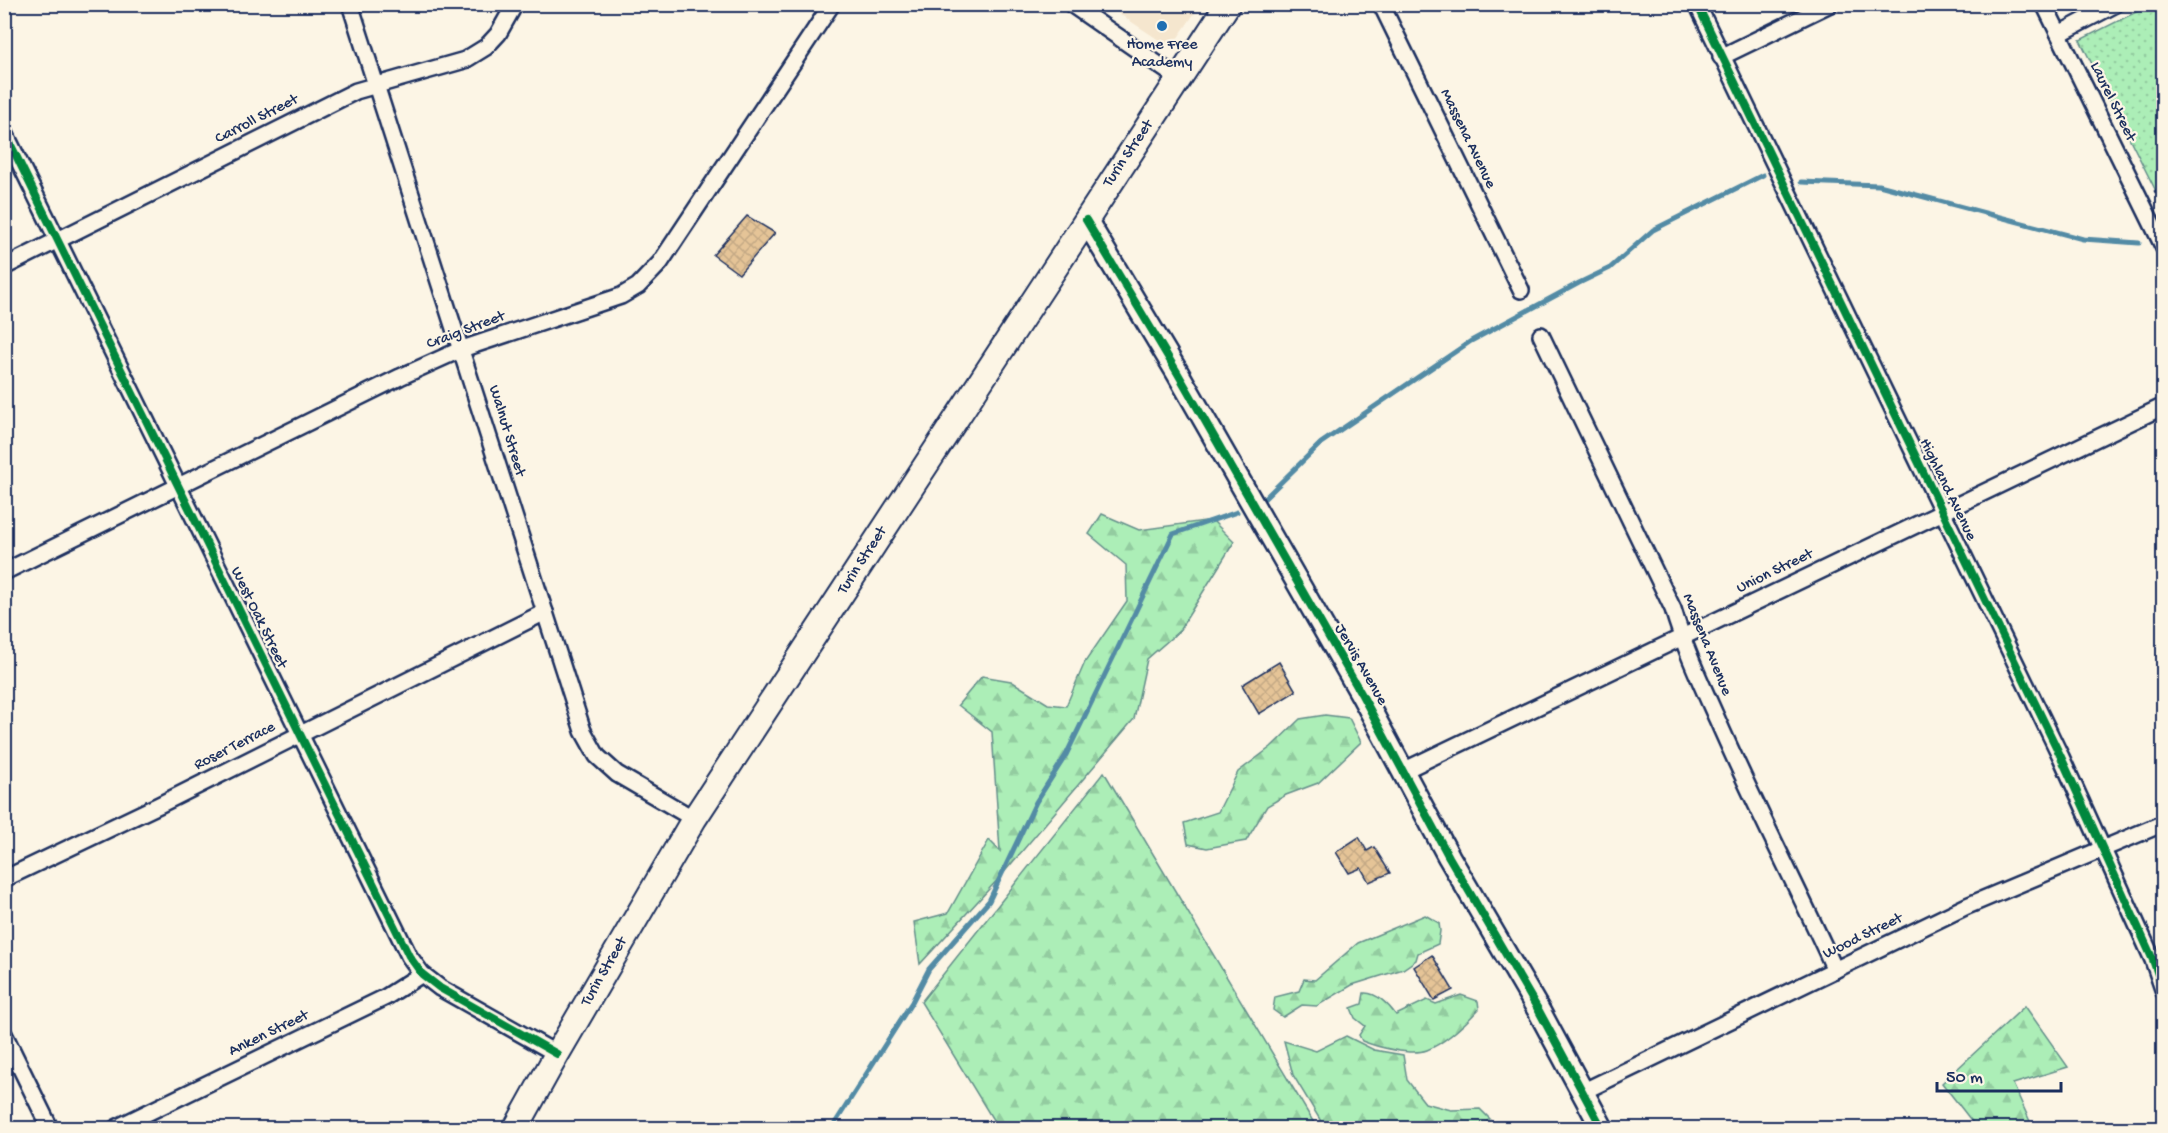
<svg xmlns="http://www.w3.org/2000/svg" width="2168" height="1133" font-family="'Gochi Hand',sans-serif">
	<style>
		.built { fill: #f5e6ce }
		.forest { fill: url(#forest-firs); stroke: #648e8a; stroke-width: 1.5 }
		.park { fill: url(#park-dots); stroke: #648e8a; stroke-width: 1.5 }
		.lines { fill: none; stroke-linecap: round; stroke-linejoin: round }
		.stream { stroke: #538ba5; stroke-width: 5 }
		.building { fill: url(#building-cross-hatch); stroke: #1b2f5e; stroke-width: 1.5 }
		.street-casing { stroke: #1b2f5e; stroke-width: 20 }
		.secondary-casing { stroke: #1b2f5e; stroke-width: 26 }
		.primary-casing { stroke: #1b2f5e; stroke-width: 28 }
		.path { stroke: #1b2f5e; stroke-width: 3; stroke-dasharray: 6 4.5; stroke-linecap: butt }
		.street { stroke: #fcf5e5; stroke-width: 15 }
		.secondary { stroke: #fcf5e5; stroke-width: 21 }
		.primary { stroke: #fcf5e5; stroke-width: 24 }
		.cycleway-casing { stroke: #fcf5e5; stroke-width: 11 }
		.cycleway { stroke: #00873e; stroke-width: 8 }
		.poi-dot { fill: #1f6fb2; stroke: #fcf5e5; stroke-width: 2 }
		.labels { text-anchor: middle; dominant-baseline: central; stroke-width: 4.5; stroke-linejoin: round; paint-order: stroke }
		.poi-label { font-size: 16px; fill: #1b2f5e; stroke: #fcf5e5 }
		.street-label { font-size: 16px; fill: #1b2f5e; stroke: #fcf5e5 }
	</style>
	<defs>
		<pattern id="forest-firs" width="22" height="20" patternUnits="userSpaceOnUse" patternTransform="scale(1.5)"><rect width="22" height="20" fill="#aceeb7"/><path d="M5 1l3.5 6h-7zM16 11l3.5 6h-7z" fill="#93cca0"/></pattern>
		<pattern id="park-dots" width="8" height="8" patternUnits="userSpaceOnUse" patternTransform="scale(1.5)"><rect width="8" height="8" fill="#aceeb7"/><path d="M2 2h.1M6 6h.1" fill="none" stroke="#93cca0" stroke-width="1.8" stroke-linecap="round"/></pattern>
		<pattern id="building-cross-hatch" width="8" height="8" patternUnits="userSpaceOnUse" patternTransform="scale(1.5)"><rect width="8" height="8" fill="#e5c497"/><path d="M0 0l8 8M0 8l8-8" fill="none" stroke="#c4a985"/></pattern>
	</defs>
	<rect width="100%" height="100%" fill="#fcf5e5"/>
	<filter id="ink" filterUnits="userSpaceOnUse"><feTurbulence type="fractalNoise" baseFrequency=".0167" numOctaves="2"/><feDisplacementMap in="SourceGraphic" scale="12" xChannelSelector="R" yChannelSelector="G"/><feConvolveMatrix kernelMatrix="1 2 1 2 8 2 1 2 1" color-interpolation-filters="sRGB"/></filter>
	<g filter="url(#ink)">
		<polygon class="built" points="1106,5 1200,5 1171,48"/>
		<g class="forest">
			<polygon points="1102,514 1139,530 1212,520 1234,542 1179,631 1147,659 1134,719 1001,876 920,964 914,922 948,913 989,840 1000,851 992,732 958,705 982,676 1011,681 1048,704 1066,706 1085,662 1127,601 1126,565 1089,534"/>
			<polygon points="1325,715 1349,718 1361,742 1318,783 1286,795 1267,806 1246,841 1207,848 1188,844 1184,823 1218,812 1238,772 1271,747 1300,719"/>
			<polygon points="1104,772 1317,1128 998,1128 921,1002"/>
			<polygon points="1425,915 1439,923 1440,931 1438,944 1418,953 1416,960 1403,969 1352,985 1317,1006 1302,1005 1283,1017 1273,1010 1275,997 1299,991 1304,979 1315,980 1358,943"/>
			<path d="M1364 993C1376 992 1389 1005 1396 1015L1427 1000 1436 1004 1461 995 1478 1001 1479 1009C1465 1024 1447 1042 1427 1050 1411 1056 1377 1047 1362 1041L1359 1035 1365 1026 1355 1018 1351 1008 1362 1004Z"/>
			<polygon points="2025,1006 2068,1067 2013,1084 2033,1128 1977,1128 1942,1083"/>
			<polygon points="1346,1036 1374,1050 1403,1055 1407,1080 1425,1103 1451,1110 1480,1109 1490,1119 1479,1128 1325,1128 1293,1075 1284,1041 1316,1051"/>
		</g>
		<polygon class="park" points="2150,5 2163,5 2163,205 2080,40"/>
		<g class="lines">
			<g class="stream">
				<polyline points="1801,182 1879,185 2083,239 2139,243"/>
				<polyline points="1265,498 1321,443 1471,341 1579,283 1610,268 1653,230 1763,175"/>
				<polyline points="832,1128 912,1002 929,969 989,901 1036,802 1066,755 1173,534 1237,512"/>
			</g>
		</g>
		<g class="building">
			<polygon points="747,216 775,233 739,274 713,255"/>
			<polygon points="1279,662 1296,691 1259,714 1242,685"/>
			<polygon points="1359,837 1367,851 1374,847 1390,873 1369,882 1361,868 1349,873 1336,852"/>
			<polygon points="1432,955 1453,990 1434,1000 1414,967"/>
		</g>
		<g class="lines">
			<g class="street-casing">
				<g id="street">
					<polyline points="350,4 583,731 597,756 617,774 694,819"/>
					<polyline points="1071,4 1179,79"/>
					<polyline points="1381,4 1521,290"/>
					<polyline points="1697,4 2061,757 2153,960 2164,992"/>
					<polyline points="2044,4 2164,248"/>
					<polyline points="2059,34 2116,4"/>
					<polyline points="1721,57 1830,4"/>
					<polyline points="4,131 409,956 422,974 440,988 557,1054"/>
					<polyline points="4,267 356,91 465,60 486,47 498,34 515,4"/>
					<path d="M1541 335 1673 609C1684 647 1701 683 1717 719 1754 804 1797 886 1835 970"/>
					<polyline points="4,572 400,377 462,349 621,296 638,286 660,263 832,4"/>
					<polyline points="1403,771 2164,406"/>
					<polyline points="4,879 159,805 545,612"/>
					<polyline points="4,1034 50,1128"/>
					<polyline points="1582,1092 1967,906 2164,823"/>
					<polyline points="116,1128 386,997 422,974"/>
				</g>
			</g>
			<g class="secondary-casing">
				<polyline id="secondary" points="1086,220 1177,372 1362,695 1449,857 1539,1011 1602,1128"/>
			</g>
			<g class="primary-casing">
				<polyline id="primary" points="516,1128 557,1054 694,819 1228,4"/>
			</g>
			<polyline class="path" points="2154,192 2164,187"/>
			<use href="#street" class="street"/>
			<use href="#secondary" class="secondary"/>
			<use href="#primary" class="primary"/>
			<g class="cycleway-casing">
				<g id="cycleway">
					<polyline points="1697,4 2061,757 2153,960 2164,992"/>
					<polyline points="4,131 409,956 422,974 440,988 557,1054"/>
					<polyline points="1086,220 1177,372 1362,695 1449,857 1539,1011 1602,1128"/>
				</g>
			</g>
			<use href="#cycleway" class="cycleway"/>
		</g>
	</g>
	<circle class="poi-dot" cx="1162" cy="26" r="6"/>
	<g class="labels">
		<g class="poi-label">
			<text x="1162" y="45">Home Free<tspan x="1162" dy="18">Academy</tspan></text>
		</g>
		<g class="street-label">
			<text transform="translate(2112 102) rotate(64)">Laurel Street</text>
			<text transform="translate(257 120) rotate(-27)">Carroll Street</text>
			<text transform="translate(1467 139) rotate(64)">Massena Avenue</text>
			<text transform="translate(1129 154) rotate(-56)">Turin Street</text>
			<text transform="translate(466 331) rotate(-21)">Craig Street</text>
			<text transform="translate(506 431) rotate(73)">Walnut Street</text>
			<text transform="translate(1947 490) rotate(64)">Highland Avenue</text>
			<text transform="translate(863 561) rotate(-57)">Turin Street</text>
			<text transform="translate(1775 572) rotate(-26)">Union Street</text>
			<text transform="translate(258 618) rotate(64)">West Oak Street</text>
			<text transform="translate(1706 645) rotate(68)">Massena Avenue</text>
			<text transform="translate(1360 665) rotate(60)">Jervis Avenue</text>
			<text transform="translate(235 747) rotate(-27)">Roser Terrace</text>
			<text transform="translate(1863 937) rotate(-26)">Wood Street</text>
			<text transform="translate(605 972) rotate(-60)">Turin Street</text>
			<text transform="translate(269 1034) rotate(-26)">Anken Street</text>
		</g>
	</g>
	<rect width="2168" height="1133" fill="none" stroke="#fcf5e5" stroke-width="24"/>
	<rect x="12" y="12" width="2144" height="1109" fill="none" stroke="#1b2f5e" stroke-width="2" filter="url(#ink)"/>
	<path d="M1937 1082v9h124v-9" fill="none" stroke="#1b2f5e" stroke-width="3"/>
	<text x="1946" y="1082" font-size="18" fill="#1b2f5e" stroke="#fcf5e5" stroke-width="4.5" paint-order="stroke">50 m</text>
</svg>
